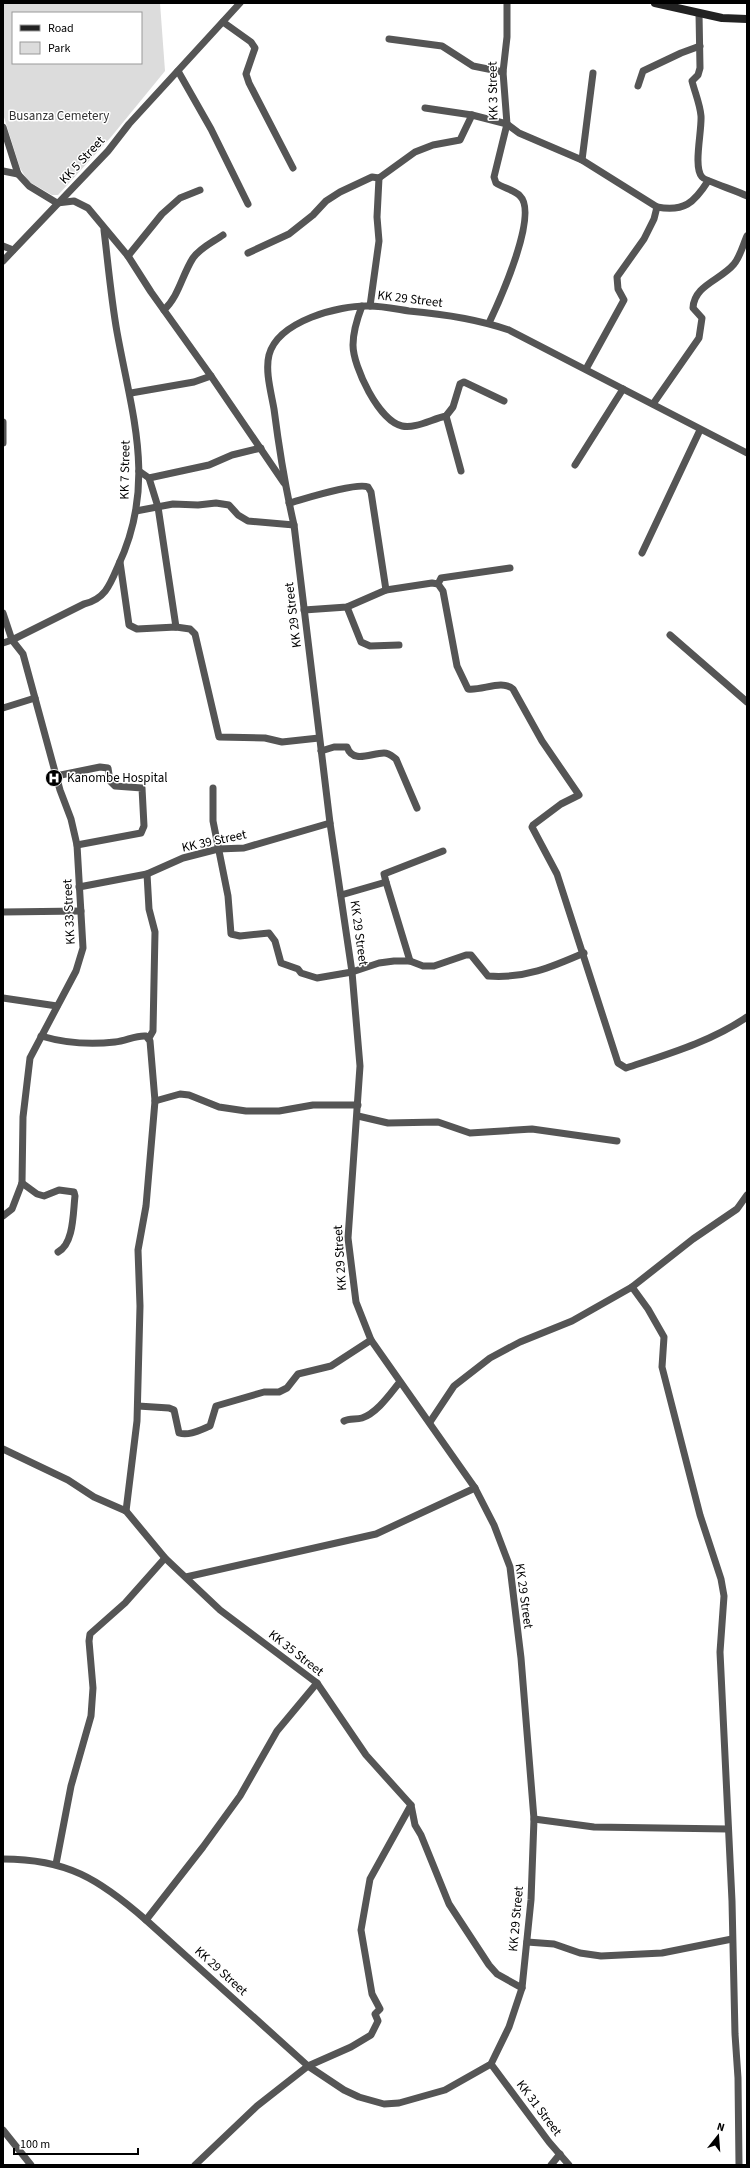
<svg xmlns="http://www.w3.org/2000/svg" width="750" height="2168" font-family="'Source Sans 3',sans-serif">
	<style>
		.green { fill: #dcdcdc; fill-rule: evenodd }
		.lines { fill: none; stroke-linecap: round; stroke-linejoin: round }
		.minor { stroke: #555; stroke-width: 7 }
		.secondary { stroke: #222; stroke-width: 8 }
		.labels { text-anchor: middle; dominant-baseline: central; stroke-width: 3; stroke-linejoin: round; paint-order: stroke }
		.street-label { font-size: 13px; fill: #000; stroke: #fff }
		.park-label { font-size: 13px; fill: #333; stroke: #fff }
		.poi-label { font-size: 13px; fill: #000; stroke: #fff; text-anchor: start }
	</style>
	<rect width="100%" height="100%" fill="#fff"/>
	<path class="green" d="M3 3H160L165 71 111 137 58 195H52L28 181 20 168 3 114ZM13 13H141V63H13Z"/>
	<g class="lines">
		<g class="minor">
			<path d="M699 13 700 68 698 75 692 81C695 93 700 104 701 116 702 131 693 167 702 177 705 181 738 191 747 196"/>
			<polyline points="223,22 251,42 255,48 246,74 249,83 293,168"/>
			<polyline points="389,39 442,46 473,66 503,72"/>
			<polyline points="178,71 211,129 248,204"/>
			<polyline points="638,86 643,71 681,53 700,46"/>
			<polyline points="425,108 472,115 507,124 519,133 582,160 657,207 654,219 644,239 617,277 618,289 624,300 586,369"/>
			<polyline points="3,127 18,174 29,186 57,203 74,201 88,208 128,256 151,292 211,376 284,483"/>
			<polyline points="582,160 593,73"/>
			<polyline points="3,171 18,174"/>
			<path d="M657 207C684 212 694 203 708 181"/>
			<polyline points="3,246 13,250"/>
			<polyline points="248,253 289,234 313,215 326,201 340,192 372,177 379,178 415,152 433,145 460,140 472,115"/>
			<polyline points="128,256 162,214 180,198 200,190"/>
			<polyline points="3,261 108,151 129,124 240,3"/>
			<path d="M362 306C357 319 353 331 353 345 353 367 379 421 402 426 415 429 432 419 446 416L453 407 460 384 464 382 504 401"/>
			<polyline points="370,306 379,241 377,217 379,178"/>
			<path d="M164 310C179 296 182 275 193 258 200 248 213 242 223 235"/>
			<path d="M489 323C499 302 539 214 520 196 515 190 503 188 496 183L494 177 507 124 503 72 507 37V3"/>
			<polyline points="131,393 194,382 211,376"/>
			<path d="M653 404 699 338 702 318 693 308C694 285 721 280 734 264 740 257 743 245 747 236"/>
			<polyline points="446,416 461,471"/>
			<polyline points="3,422 3,443"/>
			<polyline points="575,465 623,389"/>
			<polyline points="139,471 149,478 209,465 232,455 261,448"/>
			<polyline points="149,478 158,507 176,627"/>
			<path d="M289 503C304 499 357 482 368 487L371 492 386 590"/>
			<polyline points="136,511 173,504 198,505 216,503 229,505 238,515 248,521 294,525"/>
			<polyline points="642,553 700,430"/>
			<polyline points="120,562 129,625 137,629 176,627 190,629 195,634 219,737 265,738 282,742 319,738"/>
			<polyline points="438,584 441,578 510,568"/>
			<polyline points="347,607 361,642 370,646 399,645"/>
			<path d="M304 610 347 607 386 590 432 583 438 584 443 591 457 666 468 689C482 691 502 679 513 689L542 741 579 795 561 804 533 825 532 827 557 874 618 1063 626 1068C668 1054 710 1042 747 1017"/>
			<polyline points="3,613 12,640 23,654 60,790 71,819 77,845 83,948 76,971 30,1058 23,1117 22,1183 12,1209 3,1216"/>
			<polyline points="670,635 747,702"/>
			<path d="M3 643 12 640 84 604C105 599 110 585 118 566 157 484 132 415 117 332 111 298 108 263 104 230"/>
			<polyline points="3,708 35,698"/>
			<path d="M321 751 334 747H347C353 764 371 753 384 753 389 753 392 756 396 759L417 808"/>
			<polyline points="56,776 100,767 108,768 110,781 115,786 142,788 144,826 141,833 77,845"/>
			<path d="M213 788V821L228 896 231 934 240 936 269 933 275 941 281 963 298 969 301 973 317 978 352 972 379 963 394 961H410L423 966H434L466 955H471L488 976C524 979 552 967 584 953"/>
			<polyline points="147,874 149,909 155,932 153,1031 149,1038"/>
			<polyline points="386,882 384,874 443,851"/>
			<polyline points="79,887 147,874 183,858 218,849 244,848 330,823"/>
			<polyline points="341,895 386,882 410,961"/>
			<polyline points="3,912 81,911"/>
			<polyline points="3,998 57,1006"/>
			<path d="M41 1036C65 1043 90 1045 115 1042 126 1041 136 1035 146 1036L150 1041 155 1101 146 1206 138 1250 140 1306 137 1421 126 1511"/>
			<polyline points="155,1101 180,1094 189,1095 219,1107 246,1111 279,1111 313,1105 358,1105"/>
			<polyline points="358,1116 388,1123 438,1122 470,1133 532,1129 617,1141"/>
			<path d="M22 1183 37 1194 44 1196 59 1190 74 1192 75 1196C73 1212 74 1244 58 1252"/>
			<polyline points="632,1287 693,1239 737,1209 747,1195"/>
			<path d="M138 1406 169 1408 174 1410 179 1433C189 1436 200 1430 210 1426L216 1406 264 1392H279L287 1388 298 1374 331 1366 371 1340"/>
			<path d="M344 1421C350 1418 356 1420 362 1418 377 1413 390 1394 399 1383"/>
			<polyline points="430,1422 454,1386 490,1358 520,1342 572,1321 632,1287 648,1309 664,1337 662,1367 700,1515 721,1579 724,1596 720,1652 732,1901 735,2034 738,2078 739,2165"/>
			<polyline points="3,1449 68,1480 94,1497 126,1511 165,1558 220,1610 317,1683 366,1755 411,1805 415,1825 421,1835 449,1904 489,1965 497,1974 522,1988"/>
			<polyline points="186,1577 376,1534 475,1488"/>
			<polyline points="534,1819 594,1827 728,1829"/>
			<path d="M3 1859C67 1859 99 1879 146 1920L308 2066 344 2090 359 2097 384 2104 399 2103 445 2090 491 2064 509 2027 522 1988 531 1900 534 1819 521 1658 510 1567 494 1525 475 1488 371 1340 356 1302 348 1238 360 1066 352 972 330 823 294 525C285 486 279 448 274 409 271 392 265 371 269 355 278 321 339 305 369 306 382 306 396 309 409 311 443 314 477 319 509 330L747 453"/>
			<polyline points="56,1864 71,1786 91,1716 93,1688 89,1641 90,1634 125,1603 165,1558"/>
			<polyline points="146,1920 203,1847 240,1796 277,1731 317,1683"/>
			<polyline points="527,1942 554,1944 580,1953 601,1956 662,1953 732,1939"/>
			<polyline points="491,2064 549,2142 569,2165"/>
			<polyline points="3,2130 31,2165"/>
			<polyline points="195,2165 257,2106 308,2066 351,2047 371,2035 378,2021 375,2014 380,2009 372,1994 361,1930 370,1879 411,1805"/>
			<polyline points="551,2165 560,2154"/>
		</g>
		<polyline class="secondary" points="655,3 722,18 747,19"/>
	</g>
	<defs>
		<g id="hospital-disc" transform="scale(0.9)"><circle r="9.5" fill="#000" stroke="#fff"/><path d="M-5-5h3v3.5h4V-5h3V5h-3V1.5h-4V5h-3Z" fill="#fff"/></g>
	</defs>
	<g fill-rule="evenodd">
		<use href="#hospital-disc" x="54" y="778"/>
	</g>
	<g class="labels">
		<g class="street-label">
			<text transform="translate(493 91) rotate(-91)">KK 3 Street</text>
			<text transform="translate(82 160) rotate(-47)">KK 5 Street</text>
			<text transform="translate(410 299) rotate(7)">KK 29 Street</text>
			<text transform="translate(125 470) rotate(-89)">KK 7 Street</text>
			<text transform="translate(293 615) rotate(-97)">KK 29 Street</text>
			<text transform="translate(214 841) rotate(-12)">KK 39 Street</text>
			<text transform="translate(69 912) rotate(-93)">KK 33 Street</text>
			<text transform="translate(359 933) rotate(82)">KK 29 Street</text>
			<text transform="translate(340 1258) rotate(-94)">KK 29 Street</text>
			<text transform="translate(524 1596) rotate(82)">KK 29 Street</text>
			<text transform="translate(296 1653) rotate(38)">KK 35 Street</text>
			<text transform="translate(516 1919) rotate(-85)">KK 29 Street</text>
			<text transform="translate(221 1971) rotate(42)">KK 29 Street</text>
			<text transform="translate(539 2108) rotate(53)">KK 31 Street</text>
		</g>
		<g class="park-label">
			<text x="59" y="116">Busanza Cemetery</text>
		</g>
		<g class="poi-label">
			<text x="67" y="778">Kanombe Hospital</text>
		</g>
	</g>
	<rect width="750" height="2168" fill="none" stroke="#000000" stroke-width="8"/>
	<rect x="12" y="12" width="130" height="52" fill="#ffffff" stroke="#999999"/>
	<rect x="20" y="25" width="20" height="6" fill="#222222" stroke="#999999"/>
	<text x="48" y="32" font-size="12" fill="#000000">Road</text>
	<rect x="20" y="42" width="20" height="12" fill="#dcdcdc" stroke="#999999"/>
	<text x="48" y="52" font-size="12" fill="#000000">Park</text>
	<g transform="translate(718 2136) rotate(17)" stroke="#ffffff" stroke-width="3" paint-order="stroke">
	<path d="M0-3L7 15L0 10L-7 15Z" fill="#000000"/>
	<text y="-6" font-size="11" font-weight="bold" text-anchor="middle" fill="#000000">N</text>
	</g>
	<path d="M14 2148v6h124v-6" fill="none" stroke="#000000" stroke-width="2"/>
	<text x="20" y="2148" font-size="12" fill="#000000" stroke="#ffffff" stroke-width="3" paint-order="stroke">100 m</text>
</svg>
